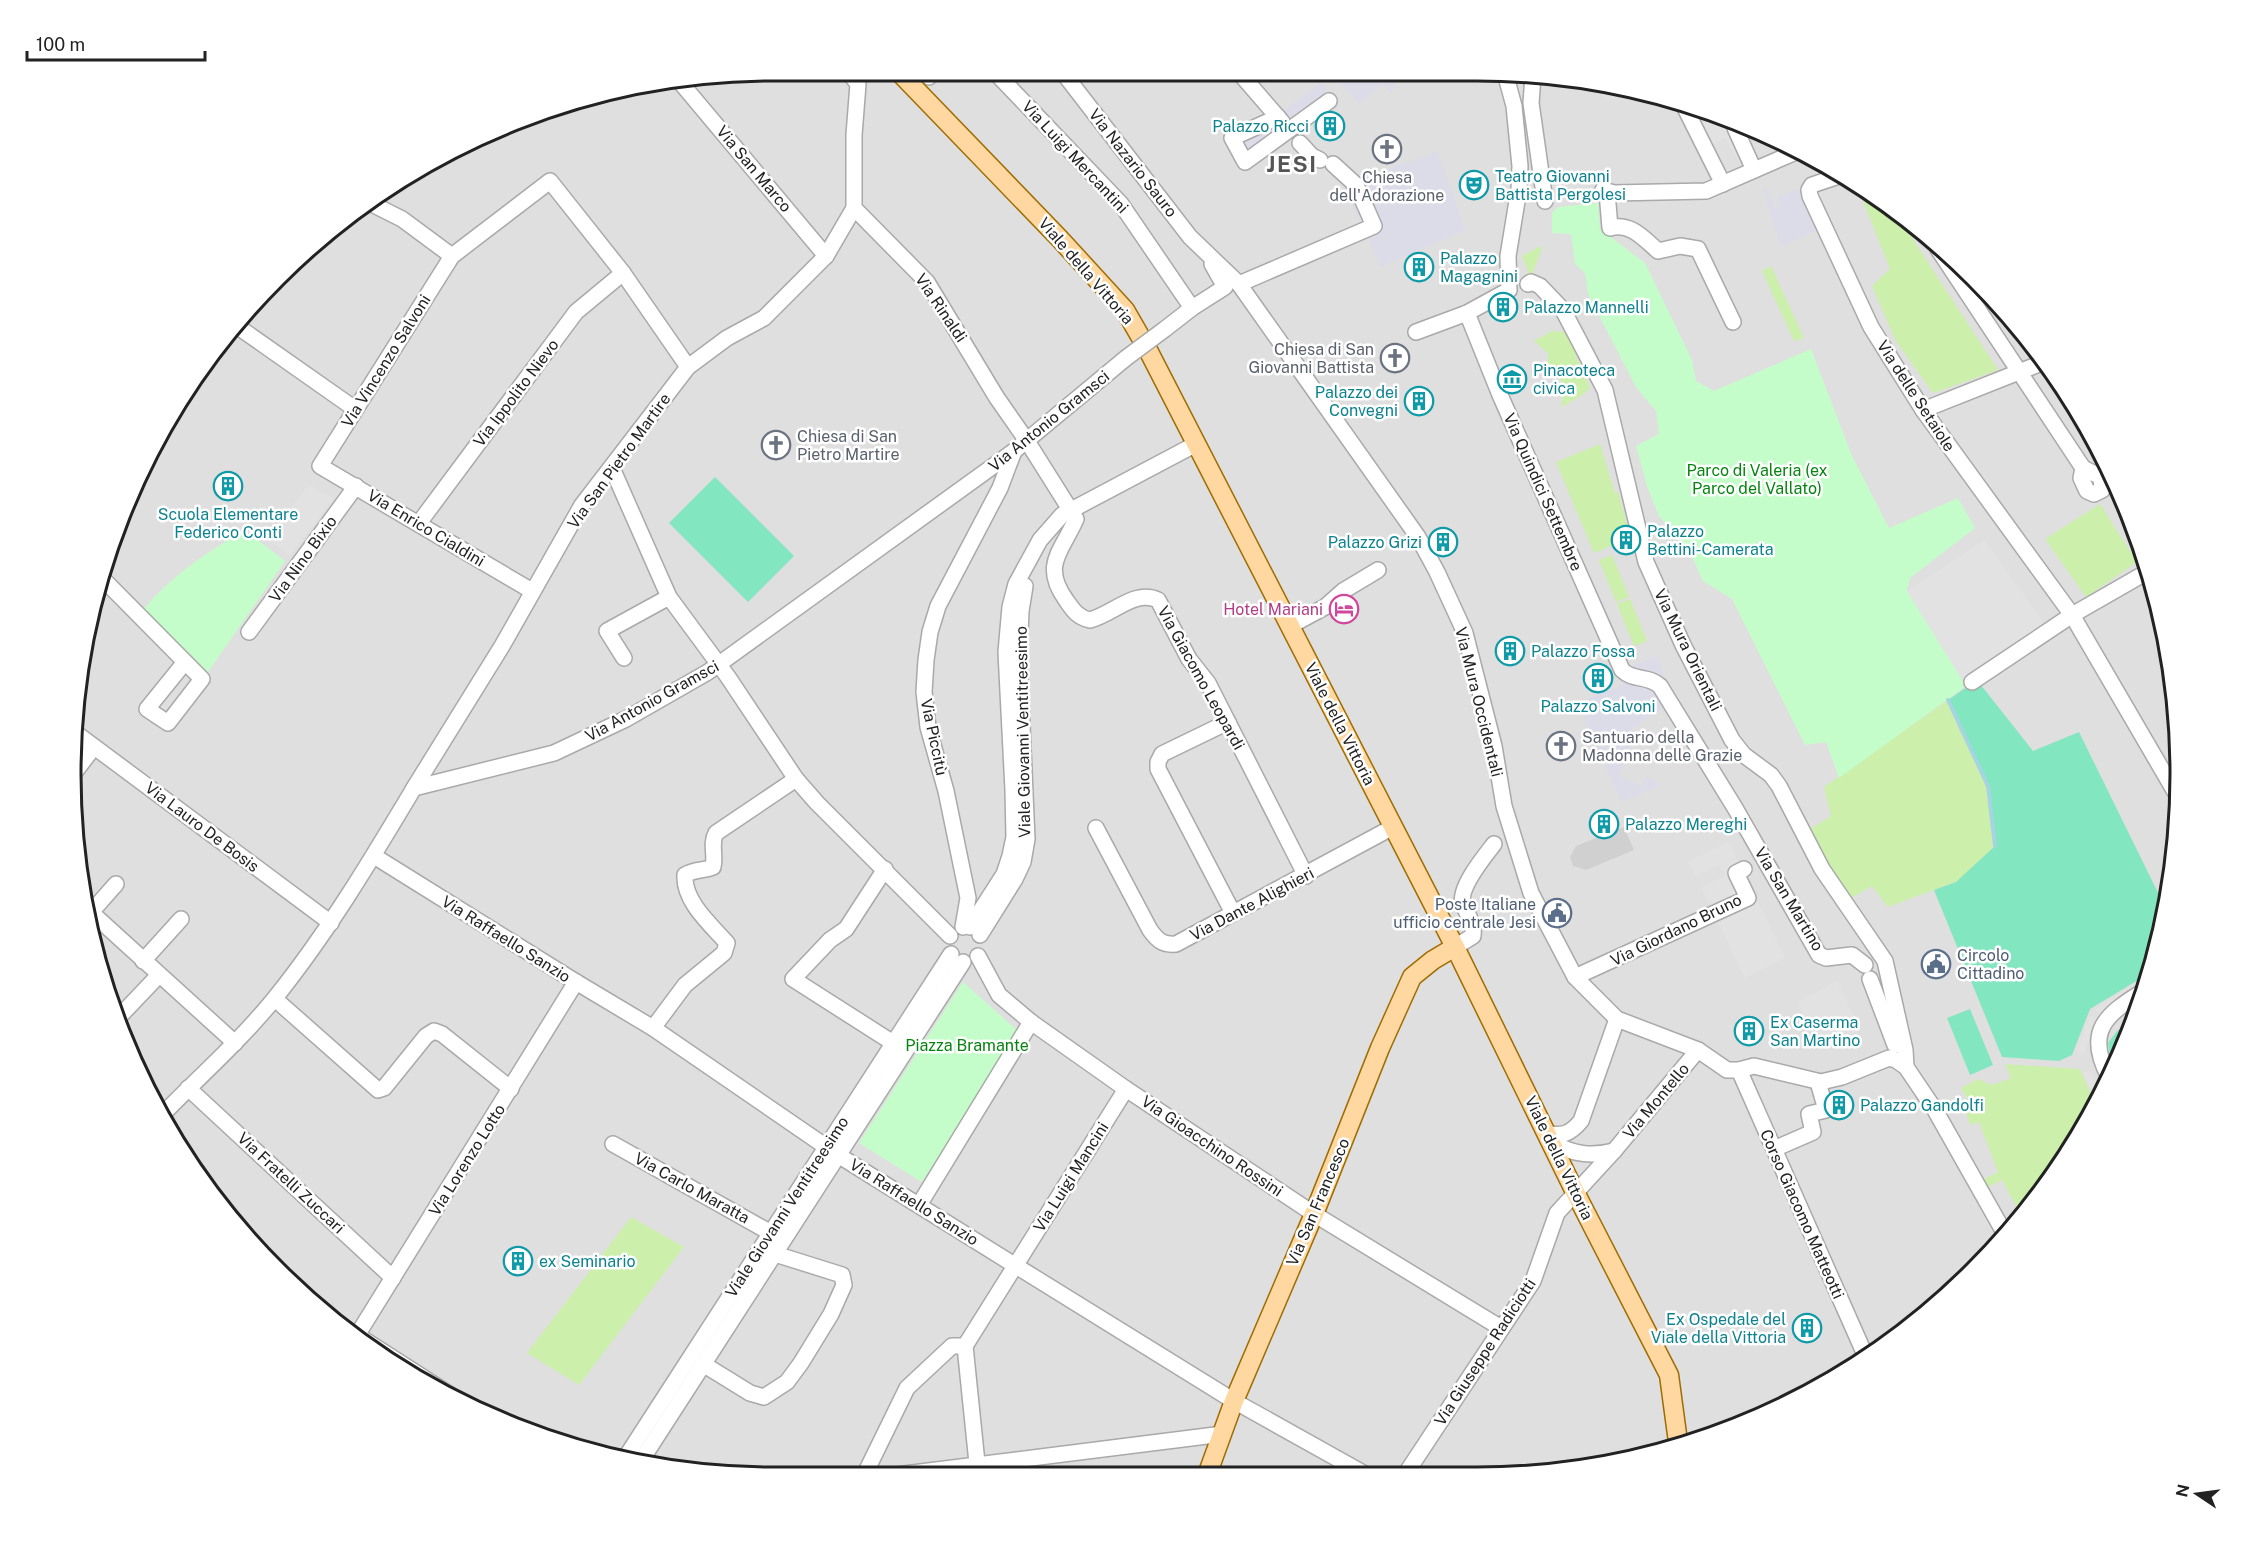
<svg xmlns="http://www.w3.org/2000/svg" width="2251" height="1548" font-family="'Public Sans',sans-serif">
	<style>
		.residential { fill: #e0dfdf }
		.religious { fill: #d0d0d0 }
		.grass { fill: #ccefac }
		.park { fill: #c4fdc9 }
		.pitch { fill: #82e6c0 }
		.parking { fill: #e2e2e2 }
		.plaza { fill: #dcdce8 }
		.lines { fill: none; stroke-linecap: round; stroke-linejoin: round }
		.stream { stroke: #a6d4e2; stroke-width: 4 }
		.minor-casing { stroke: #a9a9a9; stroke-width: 18 }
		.major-casing { stroke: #9f6c00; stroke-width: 21 }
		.minor { stroke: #fff; stroke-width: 15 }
		.major { stroke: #ffd7a0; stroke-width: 18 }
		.minor-bridge-casing { stroke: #a9a9a9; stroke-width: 18; stroke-linecap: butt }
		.minor-bridge { stroke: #fff; stroke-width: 15 }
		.labels { text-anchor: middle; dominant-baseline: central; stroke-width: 5; stroke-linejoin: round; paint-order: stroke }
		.culture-label { font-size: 16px; fill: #0d838f; stroke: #fff; text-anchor: start }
		.street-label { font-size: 16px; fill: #222; stroke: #fff }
		.worship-label { font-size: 16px; fill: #5b616d; stroke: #fff; text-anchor: start }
		.park-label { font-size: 16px; fill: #058510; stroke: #fff }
		.hotel-label { font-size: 16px; fill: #b23c85; stroke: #fff; text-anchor: end }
		.service-label { font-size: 16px; fill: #4e5e75; stroke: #fff; text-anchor: end }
		.district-label { font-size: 22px; font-weight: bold; letter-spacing: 1.5px; fill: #555; stroke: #fff }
		.rim { fill: none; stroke: #222; stroke-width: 3 }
	</style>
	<rect width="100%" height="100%" fill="#f2efe8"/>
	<polygon class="residential" points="1477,70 1614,84 1703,108 1828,165 1975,277 2062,383 2127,505 2167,637 2180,774 2167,912 2127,1044 2062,1165 1974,1272 1905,1332 1788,1405 1614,1464 1477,1478 774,1478 636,1464 504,1424 383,1359 276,1271 189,1165 143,1085 84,911 71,774 76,683 124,504 189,383 245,310 383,189 463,143 592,95 774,71"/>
	<polygon class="religious" points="1624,827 1634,850 1586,870 1573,866 1570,857 1576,846"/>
	<g class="grass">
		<polygon points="1861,190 1899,218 1998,370 1933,393 1896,341 1872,286 1890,269 1859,191"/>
		<polygon points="1543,245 1531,278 1522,256"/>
		<polygon points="1771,266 1804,338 1794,341 1762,271"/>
		<path d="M1552 331 1565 332 1577 351 1576 357 1582 367 1590 388 1581 396 1561 407 1565 385C1555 372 1545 373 1548 353L1534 341Z"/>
		<polygon points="1600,444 1615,493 1618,492 1627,524 1614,532 1618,543 1594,553 1556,462"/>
		<polygon points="2100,504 2137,562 2086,597 2045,539"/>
		<polygon points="1612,555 1629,597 1616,602 1599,560"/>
		<polygon points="1630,599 1647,641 1634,646 1617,604"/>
		<polygon points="1948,700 1988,790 1995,846 1958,881 1888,907 1872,886 1851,898 1826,863 1810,829 1831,816 1824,787"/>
		<polygon points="2005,1064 2080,1069 2090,1092 2090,1098 2093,1107 2062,1165 2021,1215 2002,1180 1988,1187 1984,1179 1998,1172 1979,1122 1970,1125 1963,1104 1968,1100 1961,1088 1978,1079 1992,1085 2011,1078"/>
		<polygon points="631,1217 684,1247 579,1385 527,1353"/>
	</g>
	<g class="park">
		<polygon points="1598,203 1600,229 1645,263 1692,360 1696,381 1714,391 1811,349 1852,456 1889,528 1958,498 1975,528 1910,578 1907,591 1966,686 1839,778 1826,742 1805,745 1732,599 1703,581 1689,550 1659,516 1647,486 1636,446 1659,434 1656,411 1636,387 1588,294 1585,273 1575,264 1571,234 1552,233 1552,213 1558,207"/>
		<path d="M241 532 251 535 285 561 208 672 144 609C171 576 205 554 241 532Z"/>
		<polygon points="963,982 1019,1032 922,1182 859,1143"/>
	</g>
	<g class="pitch">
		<polygon points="715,477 794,556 748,602 669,523"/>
		<polygon points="1977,680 2033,751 2079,732 2167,911 2148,974 2090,1009 2072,1055 2059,1061 2002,1057 1934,890 1956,882 1995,846 1988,790 1948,700"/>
		<polygon points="1970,1009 1993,1065 1970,1075 1947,1018"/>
		<polygon points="2133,1022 2127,1044 2115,1066 2110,1057 2108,1043 2117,1031"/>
	</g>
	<g class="parking">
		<polygon points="1594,82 1614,84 1646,93 1605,99"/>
		<polygon points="1686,103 1703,108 1762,134 1749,141 1760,163 1744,172 1725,138 1710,146"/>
		<polygon points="309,485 334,498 290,556 265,537"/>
		<polygon points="1985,540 2052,635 1966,686 1907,591"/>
		<polygon points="1729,842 1785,958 1745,978 1701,887 1725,875 1720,865 1695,876 1688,862"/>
		<polygon points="2147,976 2144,987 2099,1016 2095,1009"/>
		<polygon points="1837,981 1860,1030 1819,1050 1798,1002"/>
		<polygon points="2090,1016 2097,1018 2084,1054 2077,1051"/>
		<polygon points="2082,1071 2092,1073 2101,1092 2093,1106 2091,1099 2092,1092"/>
	</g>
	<g class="plaza">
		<polygon points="1352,71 1356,70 1402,71 1392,94 1382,84 1359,104 1339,81"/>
		<polygon points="1321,82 1334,102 1257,159 1226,133 1265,118 1277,116"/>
		<polygon points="1437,151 1465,230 1380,267 1367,234 1342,186"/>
		<polygon points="1766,187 1775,207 1781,205 1777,197 1798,189 1819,230 1780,247 1763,189"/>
		<polygon points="1656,656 1671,688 1668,689 1666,706 1632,729 1634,733 1618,776 1642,786 1646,776 1661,785 1622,802 1583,717 1591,713 1585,700 1623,685 1618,672"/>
	</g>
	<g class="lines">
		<polyline class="stream" points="1948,700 1988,786 1995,846"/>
		<g class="minor-casing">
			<g id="minor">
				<path d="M847 70 858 84 854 135V208L927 282 997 398 1027 441 1076 519C1062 551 1041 565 1066 600 1073 610 1077 617 1090 620 1113 614 1135 589 1158 600L1189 659 1208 683 1306 876"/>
				<polyline points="922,70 929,77 936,70"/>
				<polyline points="993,70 1121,204 1192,308"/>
				<polyline points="1061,70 1190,237 1239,284 1418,537 1437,572 1465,633 1494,746 1504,806 1531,893 1575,977 1617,1019 1698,1050 1727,1070 1739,1070 1754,1066 1821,1082 1842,1077 1889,1058 1896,1060 1906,1067 1935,1110 2005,1234"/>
				<polyline points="1237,70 1282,122"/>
				<polyline points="1533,76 1531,103 1545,201"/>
				<polyline points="681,83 826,256"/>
				<polyline points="1682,102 1723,184"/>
				<polyline points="1278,117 1232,138 1245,162 1329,101"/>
				<polyline points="1735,128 1754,170"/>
				<polyline points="1300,143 1312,156 1320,160"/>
				<polyline points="1842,175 1812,185 1809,190 1810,196 1871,327 1923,410 2072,615 2178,797"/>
				<polyline points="1603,190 1614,193 1706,191 1798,151"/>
				<path d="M1607 192 1610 228C1631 222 1644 239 1658 251L1680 246 1698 249 1733 322"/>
				<polyline points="368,202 402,219 452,256"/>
				<polyline points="1938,249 2083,468"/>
				<polyline points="1239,284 1374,226 1356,185 1333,164"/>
				<polyline points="1528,284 1531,282 1540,286 1563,310 1605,390 1646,562 1683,645 1732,740 1744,755 1771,775 1779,786 1822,869 1885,961 1905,1050 1906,1067"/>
				<path d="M1467 313 1500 395 1622 670C1633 681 1648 675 1660 686L1735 808 1819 955 1826 958 1852 955 1865 965"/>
				<polyline points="234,324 355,409"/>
				<polyline points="1165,329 1192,308 1225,287 1212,264"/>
				<polyline points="1416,332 1467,313 1509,290 1508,256 1519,189 1520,166 1514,106 1505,73"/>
				<polyline points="1923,410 2044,362"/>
				<polyline points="612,468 669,597 728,677 796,779 817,803 950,936"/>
				<polygon points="2083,468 2101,477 2102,490 2094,494 2087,491 2081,478"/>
				<polyline points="419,523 576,312 623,273"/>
				<polyline points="104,580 202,679 168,723 147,709 185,662"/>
				<polyline points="532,591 320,466 452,256 550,181 623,273 688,367"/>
				<polyline points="1290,626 1325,607 1343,591 1378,570"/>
				<polyline points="249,632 356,486"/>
				<polyline points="624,658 607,631 669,597"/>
				<polyline points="1972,682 2072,615 2147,572"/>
				<polyline points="1228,722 1162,754 1158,762 1158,769 1233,913"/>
				<polyline points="73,731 331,923"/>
				<polyline points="71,777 94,747"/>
				<polyline points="414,788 502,646 582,505 688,367 727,338 764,318 826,256 854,208"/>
				<path d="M1096 828 1150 930C1158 941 1163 945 1176 944L1393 827"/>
				<polyline points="374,856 576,982 653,1028 838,1155 1016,1266 1234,1401 1372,1478"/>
				<polyline points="885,869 846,929 830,940 793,979 901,1048"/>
				<polyline points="83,905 235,1043"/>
				<polyline points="86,918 116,884"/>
				<polyline points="963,927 968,898 946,791 928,727 924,692 926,660 930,632 938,606 1000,488 1014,451"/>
				<polyline points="970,927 1004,874 1010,856 1014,837 1013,790 1006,652 1010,607 1016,584 1040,540 1062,515 1196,444"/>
				<polyline points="980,935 1015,879 1023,862 1027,839 1019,657 1021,611 1025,586"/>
				<path d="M1455 947 1473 936C1475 924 1467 914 1463 904 1458 888 1484 857 1494 844"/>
				<polyline points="978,956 999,995 1031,1022 1126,1089 1314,1214 1501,1328"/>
				<polyline points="143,961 181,919"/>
				<polyline points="1575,977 1748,898 1736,873 1744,869"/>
				<polyline points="1870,979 1895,1045"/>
				<polyline points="275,999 378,1090 384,1088 426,1036 434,1031 442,1034 511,1089"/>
				<polyline points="120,1016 159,975"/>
				<path d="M653 1028 685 985 724 953 727 943C711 925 683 901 685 875 695 869 704 871 713 867 716 855 710 844 716 833L796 779"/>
				<polyline points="1739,1070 1866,1357"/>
				<path d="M2109 1077C2085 1032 2105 1015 2142 992"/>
				<polyline points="188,1088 393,1278"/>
				<path d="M161 1116C199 1077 241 1040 275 998 328 932 371 860 414 788L554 753 626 719 708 672 1014 451 1126 358"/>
				<path d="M1546 1133C1562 1137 1570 1134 1581 1121L1617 1019"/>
				<path d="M1552 1143C1573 1154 1591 1157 1614 1151"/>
				<polyline points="613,1144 771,1233"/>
				<polyline points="1774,1149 1813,1132 1809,1114 1826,1110 1818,1082"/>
				<polyline points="919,1205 1031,1022"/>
				<polyline points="357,1335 452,1396"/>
				<polyline points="356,1337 576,982"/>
				<polyline points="965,1346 977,1463"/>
				<polyline points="703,1364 750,1393 764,1397 787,1382 801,1363 831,1314 844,1285 842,1275 775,1254"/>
				<polyline points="624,1460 951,954"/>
				<polyline points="639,1464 963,962"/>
				<polyline points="863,1478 907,1388 952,1346 965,1346 1126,1089"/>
				<polyline points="872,1478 1223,1434"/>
				<polyline points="1403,1478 1533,1281 1557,1213 1614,1151 1698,1050"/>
			</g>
		</g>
		<g class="major-casing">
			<g id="major">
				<polyline points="897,70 1060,239 1125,310 1148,350 1455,947 1575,1192 1669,1375 1678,1442"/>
				<polyline points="1206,1478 1234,1401 1314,1214 1380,1048 1412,977 1433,960 1455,947"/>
			</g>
		</g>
		<use href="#minor" class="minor"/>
		<use href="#major" class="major"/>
		<g class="minor-bridge-casing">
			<polyline id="minor-bridge" points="1126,358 1165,329"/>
		</g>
		<use href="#minor-bridge" class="minor-bridge"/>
	</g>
	<defs>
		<g id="building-ring" transform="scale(1.5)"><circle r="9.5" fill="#fff" stroke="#0f9aa8" stroke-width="1.5"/><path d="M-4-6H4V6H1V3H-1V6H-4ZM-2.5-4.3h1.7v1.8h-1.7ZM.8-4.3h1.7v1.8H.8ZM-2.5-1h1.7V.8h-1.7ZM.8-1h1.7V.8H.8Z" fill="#0f9aa8"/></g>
		<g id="church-ring" transform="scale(1.5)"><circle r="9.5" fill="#fff" stroke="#6b7280" stroke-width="1.5"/><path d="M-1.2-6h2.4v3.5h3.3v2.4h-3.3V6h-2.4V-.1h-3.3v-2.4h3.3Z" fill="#6b7280"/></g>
		<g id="theatre-ring" transform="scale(1.5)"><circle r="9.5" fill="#fff" stroke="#0f9aa8" stroke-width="1.5"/><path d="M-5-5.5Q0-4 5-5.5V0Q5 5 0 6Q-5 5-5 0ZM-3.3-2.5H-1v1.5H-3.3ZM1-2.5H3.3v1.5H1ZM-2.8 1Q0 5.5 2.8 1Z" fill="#0f9aa8"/></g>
		<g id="museum-ring" transform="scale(1.5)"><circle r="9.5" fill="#fff" stroke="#0f9aa8" stroke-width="1.5"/><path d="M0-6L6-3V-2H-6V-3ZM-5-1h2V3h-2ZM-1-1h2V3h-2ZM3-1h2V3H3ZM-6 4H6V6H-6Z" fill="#0f9aa8"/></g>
		<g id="hotel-ring" transform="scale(1.5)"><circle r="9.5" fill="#fff" stroke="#d1479c" stroke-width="1.5"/><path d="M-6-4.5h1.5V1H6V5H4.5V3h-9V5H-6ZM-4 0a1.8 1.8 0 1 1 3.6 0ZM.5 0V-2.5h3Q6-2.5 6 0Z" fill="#d1479c"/></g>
		<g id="civic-ring" transform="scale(1.5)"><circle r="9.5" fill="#fff" stroke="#5c6f8a" stroke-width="1.5"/><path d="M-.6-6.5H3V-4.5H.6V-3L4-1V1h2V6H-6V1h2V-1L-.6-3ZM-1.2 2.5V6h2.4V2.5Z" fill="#5c6f8a"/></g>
	</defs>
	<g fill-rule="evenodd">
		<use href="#building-ring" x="1330" y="126"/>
		<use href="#church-ring" x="1387" y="149"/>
		<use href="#theatre-ring" x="1474" y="185"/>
		<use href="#building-ring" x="1419" y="267"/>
		<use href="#building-ring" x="1503" y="307"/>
		<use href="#church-ring" x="1395" y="358"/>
		<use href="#museum-ring" x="1512" y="379"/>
		<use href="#building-ring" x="1419" y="401"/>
		<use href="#church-ring" x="776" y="445"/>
		<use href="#building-ring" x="228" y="486"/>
		<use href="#building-ring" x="1626" y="540"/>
		<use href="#building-ring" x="1443" y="542"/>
		<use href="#hotel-ring" x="1344" y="609"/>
		<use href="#building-ring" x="1510" y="651"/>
		<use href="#building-ring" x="1598" y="678"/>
		<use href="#church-ring" x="1561" y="746"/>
		<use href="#building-ring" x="1604" y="824"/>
		<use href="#civic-ring" x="1557" y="913"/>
		<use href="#civic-ring" x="1936" y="964"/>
		<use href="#building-ring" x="1749" y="1031"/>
		<use href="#building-ring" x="1839" y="1105"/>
		<use href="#building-ring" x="518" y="1261"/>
		<use href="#building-ring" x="1807" y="1328"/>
	</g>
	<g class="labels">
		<g class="culture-label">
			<text x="1309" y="126" text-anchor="end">Palazzo Ricci</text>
			<text x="1495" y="176">Teatro Giovanni<tspan x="1495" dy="18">Battista Pergolesi</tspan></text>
			<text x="1440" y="258">Palazzo<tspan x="1440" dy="18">Magagnini</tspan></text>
			<text x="1524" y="307">Palazzo Mannelli</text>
			<text x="1533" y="370">Pinacoteca<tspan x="1533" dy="18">civica</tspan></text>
			<text x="1398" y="392" text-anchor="end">Palazzo dei<tspan x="1398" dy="18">Convegni</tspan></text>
			<text x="228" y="514" text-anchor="middle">Scuola Elementare<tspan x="228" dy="18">Federico Conti</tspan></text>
			<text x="1647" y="531">Palazzo<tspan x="1647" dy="18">Bettini-Camerata</tspan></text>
			<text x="1422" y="542" text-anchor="end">Palazzo Grizi</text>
			<text x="1531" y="651">Palazzo Fossa</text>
			<text x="1598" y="706" text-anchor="middle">Palazzo Salvoni</text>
			<text x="1625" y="824">Palazzo Mereghi</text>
			<text x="1770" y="1022">Ex Caserma<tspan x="1770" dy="18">San Martino</tspan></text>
			<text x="1860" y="1105">Palazzo Gandolfi</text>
			<text x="539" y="1261">ex Seminario</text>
			<text x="1786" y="1319" text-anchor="end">Ex Ospedale del<tspan x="1786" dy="18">Viale della Vittoria</tspan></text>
		</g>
		<g class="street-label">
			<text transform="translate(1075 157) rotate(47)">Via Luigi Mercantini</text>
			<text transform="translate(1133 163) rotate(52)">Via Nazario Sauro</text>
			<text transform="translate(754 169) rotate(50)">Via San Marco</text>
			<text transform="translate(1086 271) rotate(49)">Viale della Vittoria</text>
			<text transform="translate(941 308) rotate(56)">Via Rinaldi</text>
			<text transform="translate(386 361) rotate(-58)">Via Vincenzo Salvoni</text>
			<text transform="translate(516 393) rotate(-53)">Via Ippolito Nievo</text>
			<text transform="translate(1916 396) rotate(57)">Via delle Setaiole</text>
			<text transform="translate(1049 421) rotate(-39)">Via Antonio Gramsci</text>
			<text transform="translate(619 461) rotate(-54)">Via San Pietro Martire</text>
			<text transform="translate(1543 492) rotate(66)">Via Quindici Settembre</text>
			<text transform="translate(426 528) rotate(31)">Via Enrico Cialdini</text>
			<text transform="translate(303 559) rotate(-54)">Via Nino Bixio</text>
			<text transform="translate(1688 650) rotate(64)">Via Mura Orientali</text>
			<text transform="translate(1201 678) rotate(61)">Via Giacomo Leopardi</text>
			<text transform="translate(652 701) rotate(-29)">Via Antonio Gramsci</text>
			<text transform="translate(1479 702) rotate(76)">Via Mura Occidentali</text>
			<text transform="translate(1340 724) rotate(63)">Viale della Vittoria</text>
			<text transform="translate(1023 732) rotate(-91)">Viale Giovanni Ventitreesimo</text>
			<text transform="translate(934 737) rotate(78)">Via Piccitù</text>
			<text transform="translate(202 827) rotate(37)">Via Lauro De Bosis</text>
			<text transform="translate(1789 899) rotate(59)">Via San Martino</text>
			<text transform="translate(1252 904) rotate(-28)">Via Dante Alighieri</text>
			<text transform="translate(1676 930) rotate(-26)">Via Giordano Bruno</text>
			<text transform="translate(506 939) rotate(32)">Via Raffaello Sanzio</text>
			<text transform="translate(1656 1101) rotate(-50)">Via Montello</text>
			<text transform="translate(1212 1146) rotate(34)">Via Gioacchino Rossini</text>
			<text transform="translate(1559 1158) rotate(64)">Viale della Vittoria</text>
			<text transform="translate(467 1160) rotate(-58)">Via Lorenzo Lotto</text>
			<text transform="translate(1071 1177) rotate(-58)">Via Luigi Mancini</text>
			<text transform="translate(291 1183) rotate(43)">Via Fratelli Zuccari</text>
			<text transform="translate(692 1188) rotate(29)">Via Carlo Maratta</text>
			<text transform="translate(914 1202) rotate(32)">Via Raffaello Sanzio</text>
			<text transform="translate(1318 1202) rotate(-67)">Via San Francesco</text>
			<text transform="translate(787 1207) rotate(-57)">Viale Giovanni Ventitreesimo</text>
			<text transform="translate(1802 1214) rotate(66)">Corso Giacomo Matteotti</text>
			<text transform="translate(1485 1352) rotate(-57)">Via Giuseppe Radiciotti</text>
		</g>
		<g class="worship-label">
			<text x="1387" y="177" text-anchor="middle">Chiesa<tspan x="1387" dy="18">dell'Adorazione</tspan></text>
			<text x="1374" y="349" text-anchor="end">Chiesa di San<tspan x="1374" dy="18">Giovanni Battista</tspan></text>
			<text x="797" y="436">Chiesa di San<tspan x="797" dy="18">Pietro Martire</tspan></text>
			<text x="1582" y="737">Santuario della<tspan x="1582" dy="18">Madonna delle Grazie</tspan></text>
		</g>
		<g class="park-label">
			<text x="1757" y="470">Parco di Valeria (ex<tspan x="1757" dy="18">Parco del Vallato)</tspan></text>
			<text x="967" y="1045">Piazza Bramante</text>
		</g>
		<g class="hotel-label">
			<text x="1323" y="609">Hotel Mariani</text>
		</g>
		<g class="service-label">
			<text x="1536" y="904">Poste Italiane<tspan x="1536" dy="18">ufficio centrale Jesi</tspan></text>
			<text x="1957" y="955" text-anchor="start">Circolo<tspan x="1957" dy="18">Cittadino</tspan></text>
		</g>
		<g class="district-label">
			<text x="1292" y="164">JESI</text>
		</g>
	</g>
	<path d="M0 0H2251V1548H0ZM774 81H1477A693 693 0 0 1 2170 774V774A693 693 0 0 1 1477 1467H774A693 693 0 0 1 81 774V774A693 693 0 0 1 774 81Z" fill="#fff" fill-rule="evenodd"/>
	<path class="rim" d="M774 81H1477A693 693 0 0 1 2170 774V774A693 693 0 0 1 1477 1467H774A693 693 0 0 1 81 774V774A693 693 0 0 1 774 81Z"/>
	<g transform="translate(2197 1494) rotate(283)" stroke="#ffffff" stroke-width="4.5" paint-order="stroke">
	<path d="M0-4.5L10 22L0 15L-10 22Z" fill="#222222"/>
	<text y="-9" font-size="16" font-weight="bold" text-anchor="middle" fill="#222222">N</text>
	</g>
	<path d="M27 51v9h178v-9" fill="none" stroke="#222222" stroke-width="3"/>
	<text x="36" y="51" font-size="18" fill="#222222" stroke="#ffffff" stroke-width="4.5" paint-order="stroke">100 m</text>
</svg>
